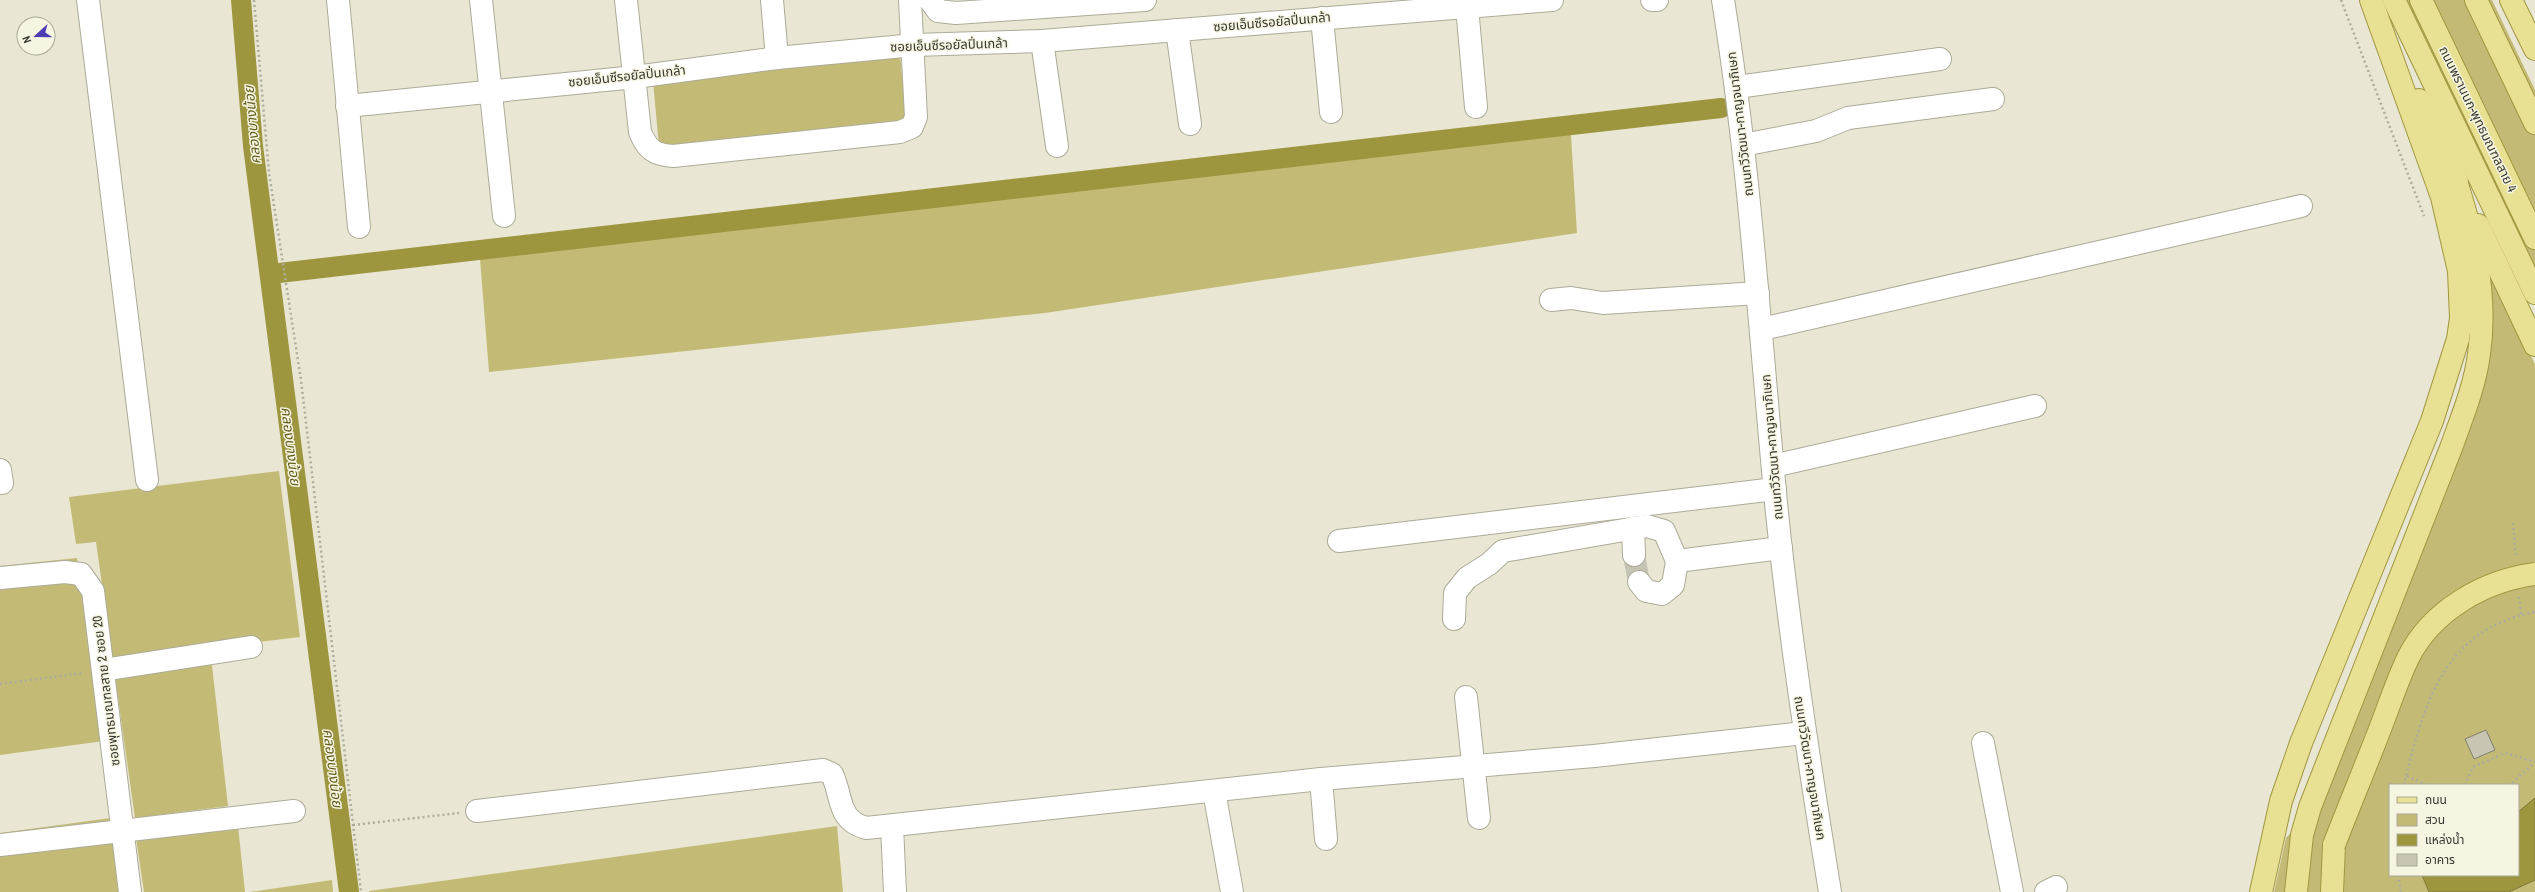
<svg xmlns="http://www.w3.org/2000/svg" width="2535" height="892" font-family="'Archivo Narrow','Noto Sans Thai',sans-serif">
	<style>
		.green { fill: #c3bb75; fill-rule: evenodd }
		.water { fill: #9e953f; stroke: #7f783a }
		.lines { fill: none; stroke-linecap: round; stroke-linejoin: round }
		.canal { stroke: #9e953f; stroke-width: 20 }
		.building { fill: #c8c6b3; stroke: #817f6e }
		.minor-tunnel { stroke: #c5c3b3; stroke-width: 22; stroke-dasharray: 22 11; stroke-linecap: butt }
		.minor-casing { stroke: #acab98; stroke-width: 24 }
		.major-casing { stroke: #a09640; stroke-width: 24 }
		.path { stroke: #aeac9d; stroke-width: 2.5; stroke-dasharray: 2 3; stroke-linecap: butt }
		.minor { stroke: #fff; stroke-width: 22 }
		.major { stroke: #e8e092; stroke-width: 22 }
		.major-bridge-casing { stroke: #a09640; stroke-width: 24; stroke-linecap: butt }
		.major-bridge { stroke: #e8e092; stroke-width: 22 }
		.labels { text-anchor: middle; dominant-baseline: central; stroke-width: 3; stroke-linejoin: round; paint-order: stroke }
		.street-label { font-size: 13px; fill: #36352e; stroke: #f6f5e1 }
		.water-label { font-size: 14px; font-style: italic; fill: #615a1b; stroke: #f6f5e1 }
	</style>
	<rect width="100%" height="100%" fill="#e9e7d4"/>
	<g class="green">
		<polygon points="2401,0 2492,0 2535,90 2535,283"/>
		<polygon points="900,56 907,120 659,146 653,82"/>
		<polygon points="1570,119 1577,233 1045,313 489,372 479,246"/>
		<path d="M2487 267 2535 364V892H2274L2286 838 2323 797 2420 554 2489 363 2491 327ZM2390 785H2518V875H2390Z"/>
		<polygon points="279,471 300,637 210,648 228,806 135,818 96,542 76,544 69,497"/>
		<polygon points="77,558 104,741 0,755 0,566"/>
		<polygon points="111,818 120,892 0,892 0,833"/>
		<polygon points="238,826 245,892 144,892 136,838"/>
		<polygon points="837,826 843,892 369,892 369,891"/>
		<polygon points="332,880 333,892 250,892"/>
	</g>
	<polygon class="water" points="2535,798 2535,880 2509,892 2429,892 2422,875 2518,875 2518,812"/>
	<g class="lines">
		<g class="canal">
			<polyline points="241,0 253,146 349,892"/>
			<polyline points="270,274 1721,108"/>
		</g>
	</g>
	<polygon class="building" points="2486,730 2495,750 2474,759 2465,739"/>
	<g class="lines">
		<polyline class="minor-tunnel" points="1634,555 1639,582"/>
		<g class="minor-casing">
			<g id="minor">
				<polyline points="88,0 147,480"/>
				<polyline points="338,0 359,227"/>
				<polyline points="481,0 504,216"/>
				<path d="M626 0 640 132C647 149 654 155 673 156L900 132 912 127 916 117 910 0"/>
				<polyline points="772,0 777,58"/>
				<polyline points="930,0 938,11 956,13 1145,0"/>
				<polyline points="1652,0 1657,0"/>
				<path d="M1723 0C1750 167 1760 335 1776 503 1789 633 1809 763 1830 892"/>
				<polyline points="1467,7 1476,107"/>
				<polyline points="1322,18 1331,112"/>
				<polyline points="1177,30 1190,124"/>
				<polyline points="1042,41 1057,146"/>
				<polyline points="1737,87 1940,59"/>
				<polyline points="347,106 635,77 777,58 914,45 1042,41 1552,0"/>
				<polyline points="1743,145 1816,131 1848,118 1993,99"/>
				<polyline points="1551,300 1571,298 1603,303 1758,293"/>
				<polyline points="1762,329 2301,206"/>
				<polyline points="1773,466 2035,406"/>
				<polyline points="0,470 2,483"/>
				<polyline points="1633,528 1634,555"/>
				<polyline points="1339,541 1775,489"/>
				<polyline points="1677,561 1781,548"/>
				<polyline points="0,578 65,572 81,574 93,591 130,892"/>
				<polyline points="1454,619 1455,593 1467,578 1489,564 1503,551 1647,526 1664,531 1677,561 1673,585 1662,594 1646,591 1639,582"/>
				<polyline points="103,670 251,647"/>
				<polyline points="1466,697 1479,818"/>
				<polyline points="1983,743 2012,892"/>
				<polyline points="1321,779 1326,839"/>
				<polyline points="1214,791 1232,892"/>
				<path d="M477 811 823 770 832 774C843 798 837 820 866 828L1321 779 1594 756 1804 733"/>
				<polyline points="892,826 895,892"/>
				<polyline points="0,845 294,811"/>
				<polyline points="2046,892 2056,887"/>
			</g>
		</g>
		<g class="major-casing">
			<g id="major">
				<polyline points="2394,0 2535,293"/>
				<polyline points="2421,0 2535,238"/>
				<polyline points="2476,0 2535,123"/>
				<polyline points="2511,0 2535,49"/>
				<polyline points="2419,100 2457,181"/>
				<polyline points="2478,225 2535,345"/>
				<polyline points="2261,892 2281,801 2301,743 2432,421 2458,339 2461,318 2459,271 2442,197 2371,0"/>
				<path d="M2296 892 2302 835 2310 807 2451 448C2462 417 2475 386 2479 354 2488 291 2472 229 2452 169"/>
				<polyline points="2332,892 2334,845"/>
			</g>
		</g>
		<g class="path">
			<polyline points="254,0 269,173 301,380 361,892"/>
			<polyline points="2341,0 2424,216"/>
			<polyline points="2513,523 2516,558"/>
			<polyline points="2519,597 2521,614"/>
			<polyline points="0,684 83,673"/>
			<polyline points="2407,776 2427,785"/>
			<path d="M2404 785C2423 706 2443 629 2535 612"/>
			<polyline points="2465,785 2473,767 2505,753 2535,762 2510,785"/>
			<polyline points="353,825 459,813"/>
			<polyline points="2398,875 2401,892"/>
		</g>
		<use href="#minor" class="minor"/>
		<use href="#major" class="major"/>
		<g class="major-bridge-casing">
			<path id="major-bridge" d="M2334 845C2349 806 2365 768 2380 729 2389 706 2397 681 2408 658 2432 610 2484 581 2535 574"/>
		</g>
		<use href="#major-bridge" class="major-bridge"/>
	</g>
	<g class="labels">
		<g class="street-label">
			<text transform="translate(1272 22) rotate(-5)">ซอยเอ็นซีรอยัลปิ่นเกล้า</text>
			<text transform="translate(949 45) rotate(-2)">ซอยเอ็นซีรอยัลปิ่นเกล้า</text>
			<text transform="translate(627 76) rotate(-6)">ซอยเอ็นซีรอยัลปิ่นเกล้า</text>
			<text transform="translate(2478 119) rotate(64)">ถนนพรานนก-พุทธมณฑลสาย 4</text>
			<text transform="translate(1740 124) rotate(-97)">ถนนทวีวัฒนา-กาญจนาภิเษก</text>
			<text transform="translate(1772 447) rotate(-95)">ถนนทวีวัฒนา-กาญจนาภิเษก</text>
			<text transform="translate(106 691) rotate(-97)">ซอยพุทธมณฑลสาย 2 ซอย 20</text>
			<text transform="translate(1810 768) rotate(81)">ถนนทวีวัฒนา-กาญจนาภิเษก</text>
		</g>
		<g class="water-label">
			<text transform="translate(252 125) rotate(-95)">คลองบางน้อย</text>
			<text transform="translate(291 446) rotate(83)">คลองบางน้อย</text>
			<text transform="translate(333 768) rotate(83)">คลองบางน้อย</text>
		</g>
	</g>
	<rect x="2389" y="784" width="130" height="92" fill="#f6f5e1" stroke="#a9a899"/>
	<rect x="2397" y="797" width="20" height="6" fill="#e8e092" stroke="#a9a899"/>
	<text x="2425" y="804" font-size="12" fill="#36352e">ถนน</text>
	<rect x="2397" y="814" width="20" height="12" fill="#c3bb75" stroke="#a9a899"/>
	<text x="2425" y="824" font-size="12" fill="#36352e">สวน</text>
	<rect x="2397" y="834" width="20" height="12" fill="#9e953f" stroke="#a9a899"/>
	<text x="2425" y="844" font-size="12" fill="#36352e">แหล่งน้ำ</text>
	<rect x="2397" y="854" width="20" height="12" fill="#c8c6b3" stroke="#a9a899"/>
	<text x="2425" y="864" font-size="12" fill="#36352e">อาคาร</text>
	<g transform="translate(36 36) rotate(249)"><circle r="19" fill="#f6f5e1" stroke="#a9a899"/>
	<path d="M0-3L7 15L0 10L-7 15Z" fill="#4e3db4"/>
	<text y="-6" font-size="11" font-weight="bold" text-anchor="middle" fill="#36352e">N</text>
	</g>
</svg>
